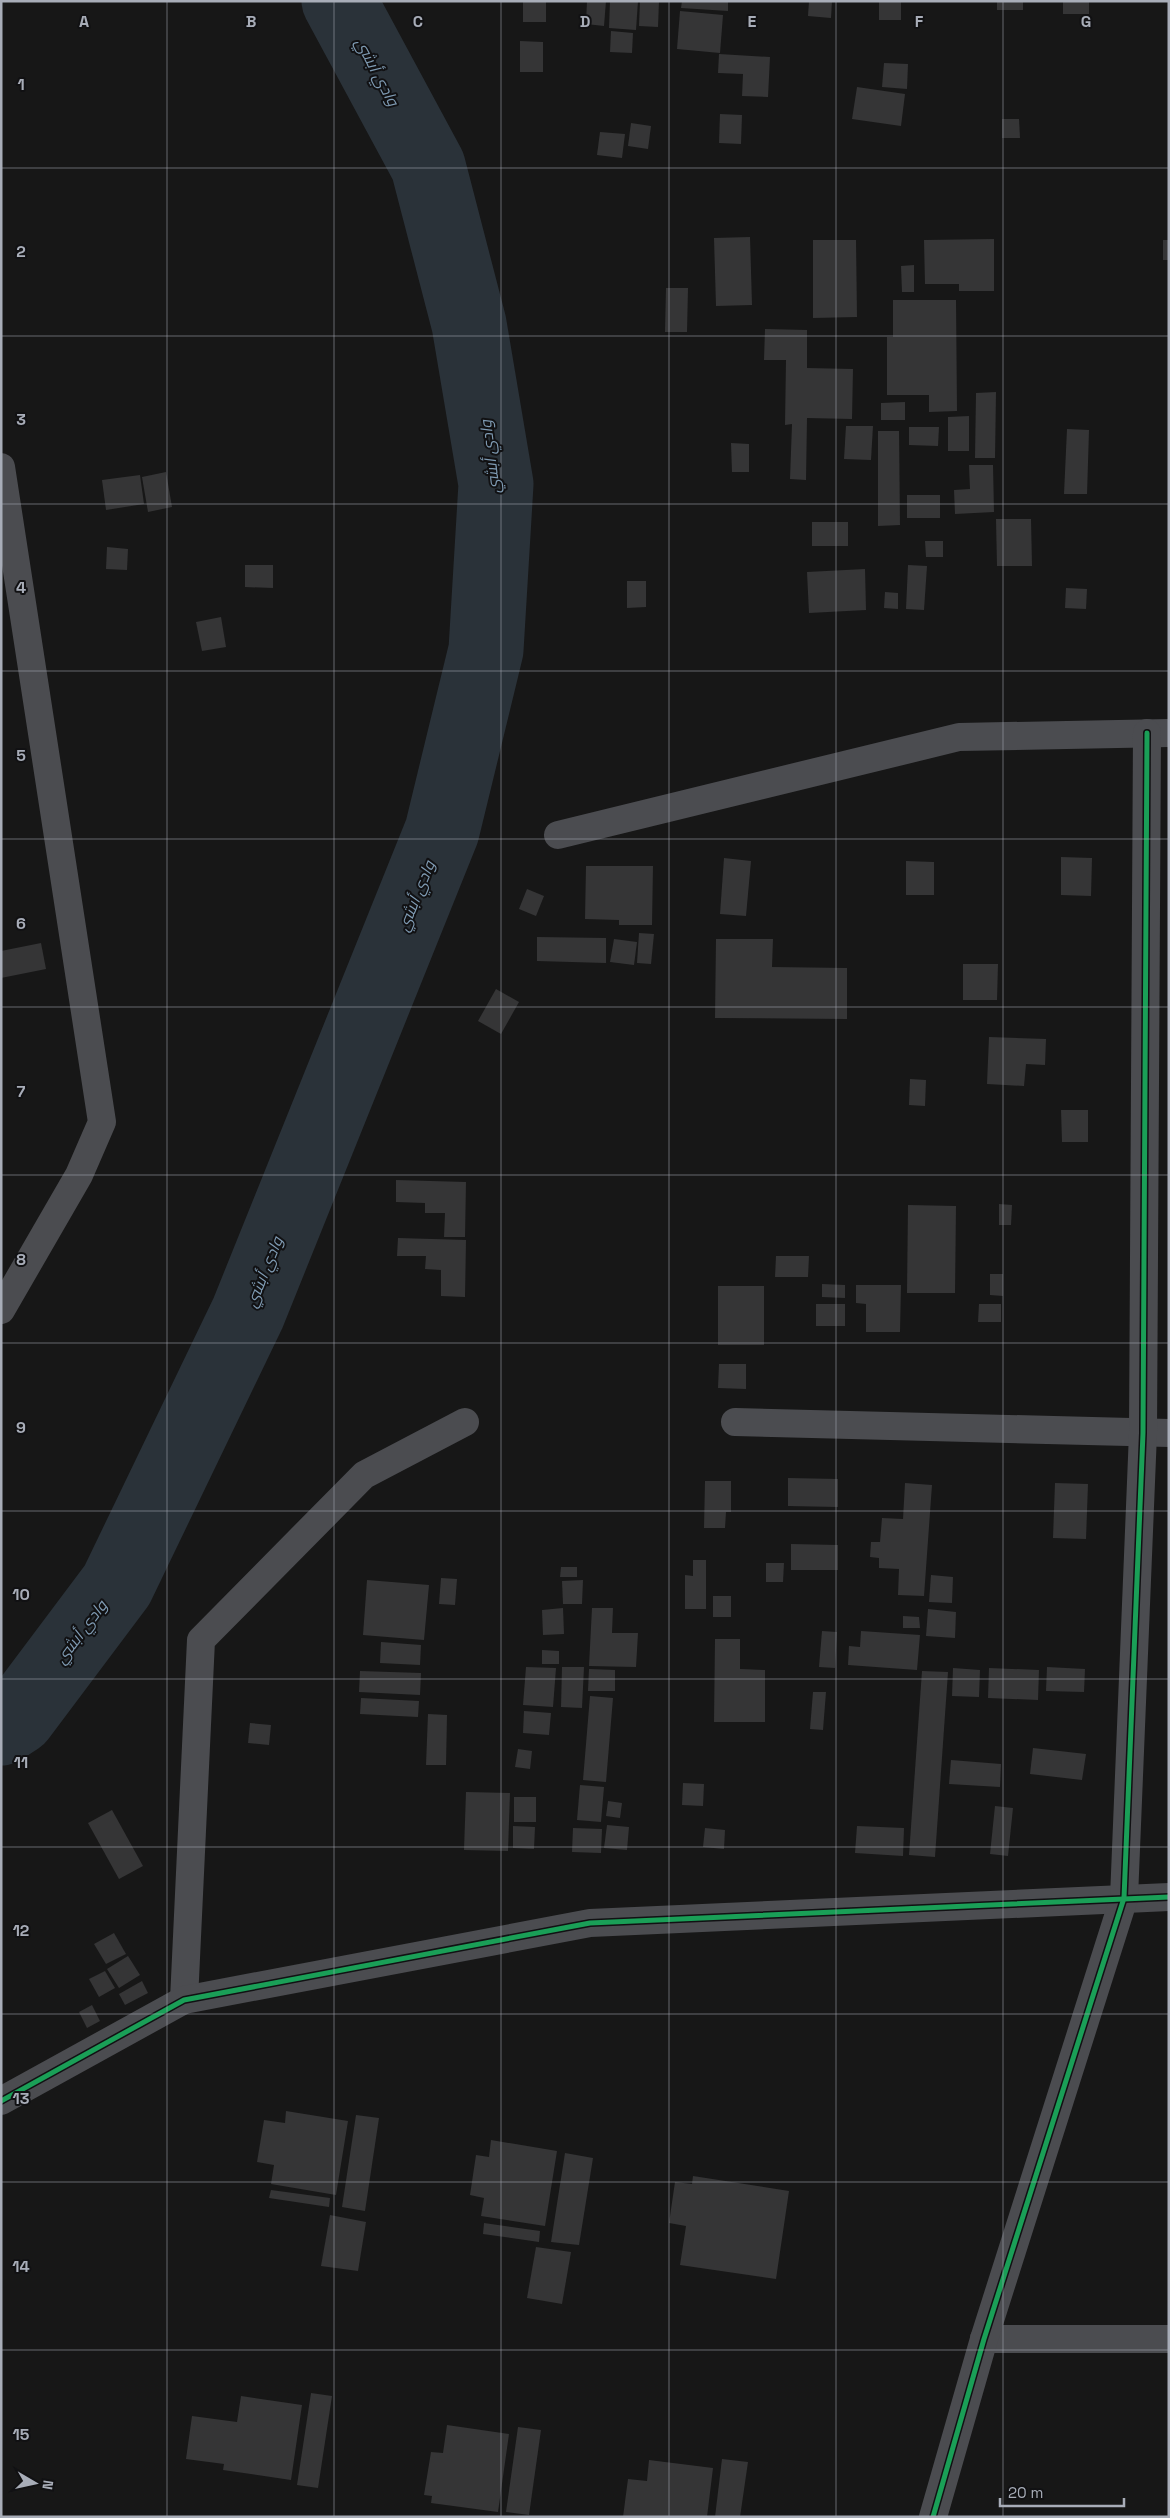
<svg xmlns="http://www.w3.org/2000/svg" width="1170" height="2518" font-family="'Space Grotesk',Cairo,sans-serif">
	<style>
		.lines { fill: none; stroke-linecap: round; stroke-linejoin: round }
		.river { stroke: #2a3239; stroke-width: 75 }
		.building { fill: #353536 }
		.minor { stroke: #4b4c50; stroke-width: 28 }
		.cycleway-casing { stroke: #111113; stroke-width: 8 }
		.cycleway { stroke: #1a9f57; stroke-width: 5 }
		.grid { fill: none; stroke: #a8adb8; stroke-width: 1; stroke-opacity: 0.55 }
		.labels { text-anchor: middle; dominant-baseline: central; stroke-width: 4; stroke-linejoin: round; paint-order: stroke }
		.water-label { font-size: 16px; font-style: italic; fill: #7f9bb3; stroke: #111113 }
		.grid-label { font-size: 16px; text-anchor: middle; font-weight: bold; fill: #a8adb8; stroke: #111113; stroke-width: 4; stroke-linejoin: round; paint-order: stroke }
	</style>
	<rect width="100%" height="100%" fill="#171717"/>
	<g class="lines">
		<polyline class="river" points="1,1728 18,1717 117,1585 248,1313 442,831 486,650 496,484 469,324 428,166 339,1"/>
	</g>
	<g class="building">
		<rect x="523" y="1" width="23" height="21"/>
		<polygon points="587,1 606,1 604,26 586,24"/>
		<polygon points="610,1 638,1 636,30 609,28"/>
		<polygon points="640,1 659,1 658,27 639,26"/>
		<polygon points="682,1 728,1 728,11 681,8"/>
		<polygon points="809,1 832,1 831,18 808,16"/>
		<rect x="879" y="1" width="22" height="19"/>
		<rect x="997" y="1" width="26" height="9"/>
		<rect x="1063" y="1" width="26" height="13"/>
		<polygon points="680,11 723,15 720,53 677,49"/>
		<polygon points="611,31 633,33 632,53 610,52"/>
		<polygon points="520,41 543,42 543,72 520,72"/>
		<polygon points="719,54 770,57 768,97 742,96 743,74 718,73"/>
		<polygon points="884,63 908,64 907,89 882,87"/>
		<polygon points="857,87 905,94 901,126 852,119"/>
		<polygon points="720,114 742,115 741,144 719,143"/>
		<polygon points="1002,119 1019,119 1020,138 1002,138"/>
		<polygon points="631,123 651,126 648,149 628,146"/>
		<polygon points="600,132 625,134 622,158 597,155"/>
		<polygon points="750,237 752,305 716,306 714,238"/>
		<polygon points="994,239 994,291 959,291 959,284 925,284 924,240"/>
		<polygon points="813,240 856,240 857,317 813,318"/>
		<rect x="1163" y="240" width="6" height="20"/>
		<polygon points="914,265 914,292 902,292 901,266"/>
		<polygon points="666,288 688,288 687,332 665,332"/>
		<polygon points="893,300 956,300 957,411 929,412 929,395 887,395 887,337 893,337"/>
		<polygon points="765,329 807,330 807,368 853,369 852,419 807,418 806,480 790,479 792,424 785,425 786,360 764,360"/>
		<polygon points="996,392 995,458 975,458 976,393"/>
		<polygon points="905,402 905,420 881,420 881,403"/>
		<polygon points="969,416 969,451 948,451 948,417"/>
		<polygon points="846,426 873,426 871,460 844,459"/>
		<polygon points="909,427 939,427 938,446 909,445"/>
		<polygon points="1067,429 1089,430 1087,494 1064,494"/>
		<polygon points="878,431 899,431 900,525 878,526"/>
		<polygon points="731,443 749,444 749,472 732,472"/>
		<polygon points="969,465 993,465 994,512 955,514 954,490 970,489"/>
		<polygon points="166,472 172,507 148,512 142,477"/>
		<polygon points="140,475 144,504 106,510 102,480"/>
		<rect x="907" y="495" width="33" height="23"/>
		<polygon points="996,519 1031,519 1032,566 997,566"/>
		<rect x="812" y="522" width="36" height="24"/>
		<polygon points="925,541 943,541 943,557 926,557"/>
		<polygon points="107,547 128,549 127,570 106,569"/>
		<polygon points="245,565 273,565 273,588 245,587"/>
		<polygon points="908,565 927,566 924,610 906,609"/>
		<polygon points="865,569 866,610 809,613 807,572"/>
		<polygon points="627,581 646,581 646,607 627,608"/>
		<polygon points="1066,588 1087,589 1086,609 1065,608"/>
		<polygon points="885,592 898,593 898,609 884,608"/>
		<polygon points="221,617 226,647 202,651 196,622"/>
		<polygon points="1061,857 1092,858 1091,896 1061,895"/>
		<polygon points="724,858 751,861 746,916 720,914"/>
		<polygon points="906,861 934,862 934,895 906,895"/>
		<polygon points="586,866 653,866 652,925 619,925 619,920 585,919"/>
		<polygon points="527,889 544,896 536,916 519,909"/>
		<polygon points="639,933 654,934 651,964 637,963"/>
		<polygon points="537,937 606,938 606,963 537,961"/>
		<polygon points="614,939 637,942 634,965 610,962"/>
		<polygon points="716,939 773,939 772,967 847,968 847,1019 715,1018"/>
		<polygon points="41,943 46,969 1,978 1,951"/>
		<polygon points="963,964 998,964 997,1000 963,1000"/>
		<polygon points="496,989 519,1002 501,1034 478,1021"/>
		<polygon points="989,1037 1046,1039 1045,1065 1026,1064 1024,1086 987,1084"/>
		<polygon points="910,1079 926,1080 925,1106 909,1105"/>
		<polygon points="1061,1110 1088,1110 1088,1142 1062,1142"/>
		<polygon points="396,1180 466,1182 465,1237 444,1237 445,1213 425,1213 425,1203 396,1202"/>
		<polygon points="999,1204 1012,1205 1011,1225 999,1225"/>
		<polygon points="908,1205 956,1206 955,1293 907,1293"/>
		<polygon points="398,1238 466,1240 465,1297 441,1296 441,1270 425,1269 426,1256 397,1256"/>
		<polygon points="776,1256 809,1256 808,1277 775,1277"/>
		<polygon points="990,1274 1003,1274 1003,1296 990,1295"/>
		<polygon points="822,1284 845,1285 845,1298 822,1297"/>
		<polygon points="856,1285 901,1285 900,1332 866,1332 866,1304 856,1303"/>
		<rect x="718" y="1286" width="46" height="59"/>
		<rect x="816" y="1304" width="29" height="22"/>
		<polygon points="979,1304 1001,1304 1001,1322 978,1322"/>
		<polygon points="719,1364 746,1364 746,1389 718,1388"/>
		<polygon points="788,1478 838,1479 838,1507 788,1506"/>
		<polygon points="705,1481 731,1481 731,1512 726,1512 725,1528 704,1528"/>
		<polygon points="905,1483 932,1485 924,1596 898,1595 899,1569 879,1568 879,1558 870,1557 871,1542 880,1542 882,1518 903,1519"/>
		<polygon points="1055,1483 1088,1484 1086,1539 1053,1538"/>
		<polygon points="791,1544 838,1545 838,1570 791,1570"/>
		<polygon points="693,1560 706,1560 706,1609 685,1609 685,1575 693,1576"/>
		<polygon points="766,1563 784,1563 783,1582 766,1582"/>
		<polygon points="561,1567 577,1567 577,1577 560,1577"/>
		<polygon points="931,1575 953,1577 952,1603 929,1602"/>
		<polygon points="441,1578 457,1579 455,1605 439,1604"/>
		<polygon points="367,1580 429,1585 424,1640 363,1635"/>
		<polygon points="583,1580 582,1604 563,1604 562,1581"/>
		<rect x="713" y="1596" width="18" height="21"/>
		<polygon points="563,1608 564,1634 543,1635 542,1610"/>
		<polygon points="592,1608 613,1608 612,1633 638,1633 636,1667 589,1666"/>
		<polygon points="928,1609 956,1612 955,1638 926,1636"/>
		<polygon points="903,1616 919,1617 920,1628 903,1628"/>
		<polygon points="822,1631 837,1632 835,1668 819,1667"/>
		<polygon points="861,1631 920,1635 917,1670 848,1665 849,1646 860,1647"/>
		<polygon points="715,1639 740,1639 740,1669 765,1670 765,1722 714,1722"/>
		<polygon points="381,1642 421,1645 420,1665 380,1663"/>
		<polygon points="542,1650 559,1651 559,1664 542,1664"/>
		<polygon points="526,1667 556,1668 553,1707 523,1705"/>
		<polygon points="562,1667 584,1667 582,1708 561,1707"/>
		<polygon points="1047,1667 1085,1669 1084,1692 1046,1691"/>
		<polygon points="953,1668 980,1670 979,1697 952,1696"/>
		<polygon points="989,1668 1039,1670 1038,1700 988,1698"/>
		<polygon points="589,1669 615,1670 615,1691 588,1691"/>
		<polygon points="360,1671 421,1673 420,1695 359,1692"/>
		<polygon points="922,1671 948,1672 935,1857 909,1855"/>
		<polygon points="813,1692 826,1692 823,1730 810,1729"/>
		<polygon points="590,1696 613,1698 606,1782 583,1780"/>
		<polygon points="361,1698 419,1701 418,1717 360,1714"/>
		<polygon points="524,1711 551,1713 549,1735 523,1733"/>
		<polygon points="428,1714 447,1715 446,1765 426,1765"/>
		<polygon points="250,1723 271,1725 269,1745 248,1743"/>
		<polygon points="1033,1748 1086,1754 1082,1780 1030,1774"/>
		<polygon points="518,1749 532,1751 530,1769 515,1767"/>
		<polygon points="951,1760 1001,1764 1000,1787 949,1784"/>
		<polygon points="683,1783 704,1784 703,1806 682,1805"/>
		<polygon points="580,1785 604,1787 601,1822 577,1820"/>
		<polygon points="466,1792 510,1793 508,1851 464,1850"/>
		<rect x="514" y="1797" width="22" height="25"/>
		<polygon points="608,1801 622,1803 620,1818 606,1816"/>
		<polygon points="995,1806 1013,1808 1008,1856 990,1854"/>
		<polygon points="112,1810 143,1866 119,1879 88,1823"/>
		<polygon points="607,1825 629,1827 627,1850 604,1848"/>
		<polygon points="513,1826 535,1827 534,1849 513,1848"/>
		<polygon points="857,1826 904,1828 903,1856 855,1853"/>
		<polygon points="573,1828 602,1829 601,1853 572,1852"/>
		<polygon points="705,1828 725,1830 724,1849 703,1847"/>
		<polygon points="114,1933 126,1954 106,1964 94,1944"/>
		<polygon points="128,1956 140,1975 119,1988 107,1969"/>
		<polygon points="105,1971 115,1988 99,1997 89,1979"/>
		<polygon points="142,1981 148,1993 125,2005 119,1994"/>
		<polygon points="92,2005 100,2021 87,2028 79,2012"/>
		<polygon points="286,2111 348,2121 336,2195 271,2184 274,2165 257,2162 264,2120 285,2123"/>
		<polygon points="356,2115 379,2118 365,2211 342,2207"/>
		<polygon points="491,2140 557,2151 545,2226 481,2216 484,2198 470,2195 476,2155 489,2157"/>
		<polygon points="565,2153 593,2158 579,2245 551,2242"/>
		<polygon points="693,2176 789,2191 776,2279 680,2265 686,2226 669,2223 675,2182 692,2184"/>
		<polygon points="271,2190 330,2198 329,2207 269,2198"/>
		<polygon points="330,2215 366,2222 358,2271 321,2266"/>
		<polygon points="484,2223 540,2231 539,2242 483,2234"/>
		<polygon points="536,2247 571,2252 562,2304 527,2298"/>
		<polygon points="311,2393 332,2396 318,2488 297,2485"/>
		<polygon points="241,2396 302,2405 291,2480 223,2470 224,2464 186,2459 192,2416 237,2422"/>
		<polygon points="447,2425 509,2434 498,2512 431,2503 432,2496 424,2495 431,2452 443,2453"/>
		<polygon points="518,2427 541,2430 529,2515 506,2512"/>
		<polygon points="722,2459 748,2462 740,2517 715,2517"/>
		<polygon points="649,2460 713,2468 707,2517 623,2517 628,2479 647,2481"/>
	</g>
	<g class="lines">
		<g class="minor">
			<polyline points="1,467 102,1122 79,1175 1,1310"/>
			<polyline points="558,835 959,737 1169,733"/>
			<polyline points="735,1422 1169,1433"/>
			<polyline points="184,2000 201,1640 364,1475 465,1422"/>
			<polyline points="1,2101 184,2000 590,1923 1169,1897"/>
			<polyline points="984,2339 1169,2339"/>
			<polyline points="933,2517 984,2339 1124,1898 1143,1433 1147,733"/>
		</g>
		<g class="cycleway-casing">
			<g id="cycleway">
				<polyline points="1,2101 184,2000 590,1923 1169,1897"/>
				<polyline points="933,2517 984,2339 1124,1898 1143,1433 1147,733"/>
			</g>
		</g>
		<use href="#cycleway" class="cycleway"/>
	</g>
	<path class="grid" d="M167 1V2517M334 1V2517M501 1V2517M669 1V2517M836 1V2517M1003 1V2517M1 168H1169M1 336H1169M1 504H1169M1 671H1169M1 839H1169M1 1007H1169M1 1175H1169M1 1343H1169M1 1511H1169M1 1679H1169M1 1847H1169M1 2014H1169M1 2182H1169M1 2350H1169"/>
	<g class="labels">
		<g class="water-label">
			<text transform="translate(377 72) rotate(62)">وادي أبشي</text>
			<text transform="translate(490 457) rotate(-97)">وادي أبشي</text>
			<text transform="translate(416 896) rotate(-68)">وادي أبشي</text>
			<text transform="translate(264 1272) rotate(-68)">وادي أبشي</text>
			<text transform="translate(81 1632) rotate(-53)">وادي أبشي</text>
		</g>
	</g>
	<g class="grid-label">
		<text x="84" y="27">A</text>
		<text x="251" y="27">B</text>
		<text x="418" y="27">C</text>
		<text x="585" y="27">D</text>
		<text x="752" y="27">E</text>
		<text x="919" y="27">F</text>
		<text x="1086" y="27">G</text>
		<text x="21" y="90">1</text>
		<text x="21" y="257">2</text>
		<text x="21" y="425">3</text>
		<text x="21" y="593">4</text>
		<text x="21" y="761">5</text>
		<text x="21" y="929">6</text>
		<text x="21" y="1097">7</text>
		<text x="21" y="1265">8</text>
		<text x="21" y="1433">9</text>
		<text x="21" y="1600">10</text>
		<text x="21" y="1768">11</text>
		<text x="21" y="1936">12</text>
		<text x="21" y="2104">13</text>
		<text x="21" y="2272">14</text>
		<text x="21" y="2440">15</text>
	</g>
	<rect width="1170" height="2518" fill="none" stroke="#a8adb8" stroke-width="5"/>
	<g transform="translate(35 2483) rotate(99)" stroke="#111113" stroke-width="4" paint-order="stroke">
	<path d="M0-4L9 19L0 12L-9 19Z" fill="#a8adb8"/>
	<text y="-8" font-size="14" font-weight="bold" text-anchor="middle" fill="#a8adb8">N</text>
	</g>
	<path d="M1000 2498v8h124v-8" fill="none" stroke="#a8adb8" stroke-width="2.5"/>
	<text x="1008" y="2498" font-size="15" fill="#a8adb8" stroke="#111113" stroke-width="4" paint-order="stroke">20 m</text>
</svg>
